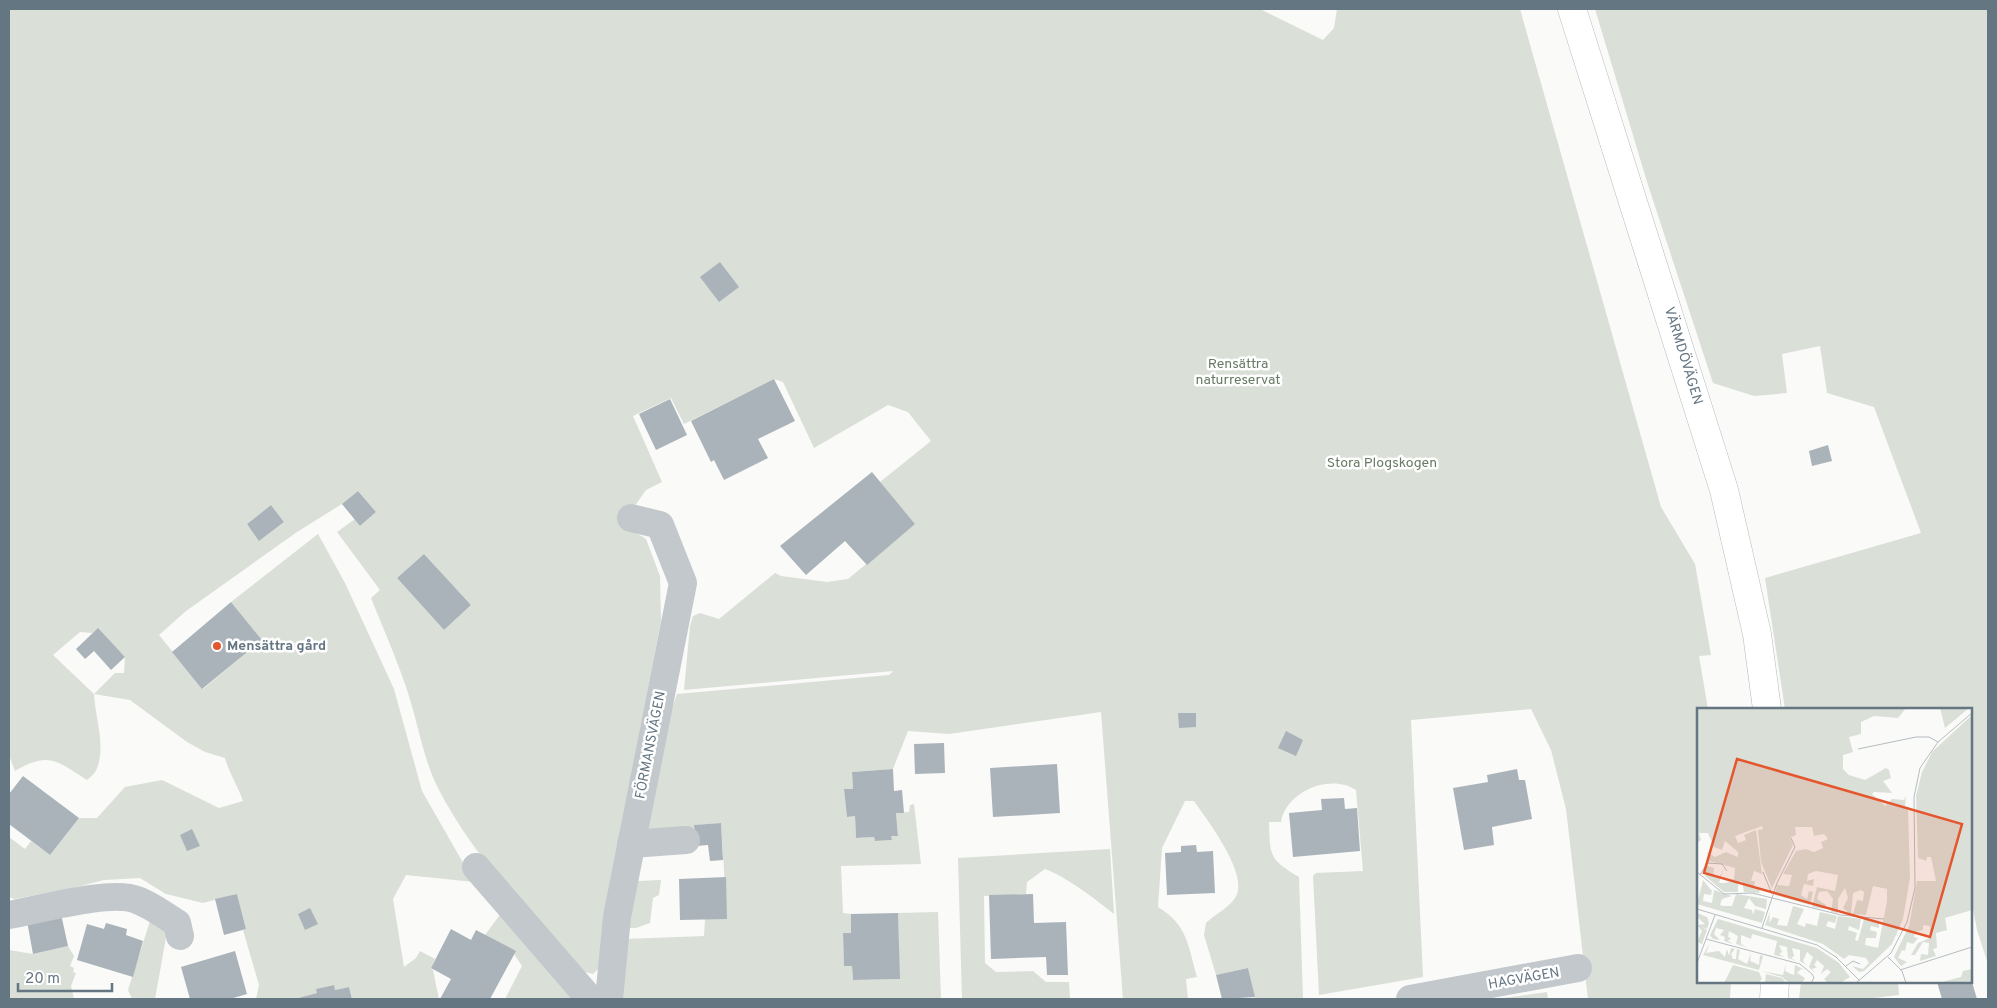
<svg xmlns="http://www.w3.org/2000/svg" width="1997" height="1008" font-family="Overpass,sans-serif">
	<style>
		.green { fill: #dadfd7; fill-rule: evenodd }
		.building { fill: #aab3b9 }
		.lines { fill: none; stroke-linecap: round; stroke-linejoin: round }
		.major-casing { stroke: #b5babe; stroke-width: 29 }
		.minor { stroke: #c3c8cc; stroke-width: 28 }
		.major { stroke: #fff; stroke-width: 28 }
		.poi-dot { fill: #e4572e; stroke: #fff; stroke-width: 2 }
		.labels { text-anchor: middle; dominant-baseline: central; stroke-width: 5; stroke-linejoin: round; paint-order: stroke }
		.street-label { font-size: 14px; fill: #657683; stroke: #fff }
		.park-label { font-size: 14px; fill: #687a64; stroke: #fff }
		.poi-label { font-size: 14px; font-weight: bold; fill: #657683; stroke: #fff; text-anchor: start }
		.inset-road { fill: none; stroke: #b5bdc2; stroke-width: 1 }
		.view { fill: #e4572e; fill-opacity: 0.15; stroke: #e4572e; stroke-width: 2.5 }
		.inset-edge { fill: none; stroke: #657683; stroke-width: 2.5 }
	</style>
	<rect width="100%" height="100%" fill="#fafaf8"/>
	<g class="green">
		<path d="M9 9H1260L1323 40 1334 28 1337 9H1520L1661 507 1695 564 1711 655 1699 656 1708 709H1698V982H1731L1730 999H1588L1566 809 1551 750 1531 709 1411 720 1423 977 1319 995 1313 876 1316 873 1363 871 1356 790C1331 773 1286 791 1281 822H1269C1270 856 1269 859 1299 877L1303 999H1255L1248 968 1216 975 1204 935 1206 923C1215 914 1233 906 1237 894 1246 870 1207 820 1194 801H1185L1162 848 1158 907C1188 925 1188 946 1197 977L1186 979 1188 999H1123L1101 712 949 734 908 731 893 769 852 772 853 789H844L847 817 855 816 856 838 874 837 875 841 891 840V836L898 835 896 813 909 812 910 805 914 804 921 864 841 866 843 913 851 914V933H843L844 966H852L853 980 899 979 898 913 938 912 941 999H622L625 939 704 936 705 919 727 918 721 823 695 825V828L646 830 661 740 677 694 889 675 893 671 684 690 690 626 693 616 700 613 719 619 775 573 781 576 827 582 848 579 915 524 880 482 931 441 908 412 888 405 814 448 783 382 774 379 684 424 671 398 633 416 662 482 646 490 622 524 646 539 660 576 661 621 638 740 599 968 593 974 585 972C530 916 474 858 438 788 423 759 417 718 406 687 396 657 383 628 371 598L380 590 337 532 355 519 360 526 376 512 358 491 342 504 297 532 186 611 159 635 203 689 262 640 231 602 318 534 345 583 394 689 422 791 474 882 406 875 393 899 404 967 416 958 420 951 435 959 431 968 433 970 439 999H352L349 987 335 990 333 985 317 989V993L297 999H256L259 985 243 930 246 929 237 894 203 903 166 894 140 878 104 880 73 888 14 899 9 897V837L25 849 31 841 50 855 79 818H97L125 787 162 780 219 808 243 801C238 786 229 773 225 758L205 752 187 742 130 700 94 694C95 717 106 745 97 768 96 772 91 777 87 780 57 761 49 751 15 771L9 755ZM271 505 284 522 260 540 247 524ZM424 554 471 605 444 630 397 578ZM98 629 125 657 124 673H115L94 694 53 655 80 632 92 633Z"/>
		<polygon points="1595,9 1988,9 1988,964 1977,930 1973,909 1971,909 1971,709 1785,709 1765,578 1921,533 1874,407 1827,393 1820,346 1782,354 1787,393 1754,396 1713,383 1648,185"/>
		<path d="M1110 849 1114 914C1094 898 1068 878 1045 869L1027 882 1026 894 984 896 985 963 996 972 1033 971 1046 982H1069L1070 999H962L958 858Z"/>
		<polygon points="661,880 659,895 653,898 650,923 636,928 627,928 638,881"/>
		<polygon points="502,912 577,999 505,999 522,966 514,954 485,935"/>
		<polygon points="151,918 167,932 155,999 132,999 128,990"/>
		<polygon points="68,946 74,956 70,966 74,968 73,972 76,973 71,986 74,999 9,999 9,950 33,954"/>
		<polygon points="1801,982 1898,982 1899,995 1865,999 1799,999"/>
		<polygon points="1547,992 1548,999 1496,999"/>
	</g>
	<g class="building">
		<polygon points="720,262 739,287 719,302 700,277"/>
		<polygon points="774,379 795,421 758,439 768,458 724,480 714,460 711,462 691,421"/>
		<polygon points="670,399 687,435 656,450 639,414"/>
		<polygon points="1828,445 1832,461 1812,466 1809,451"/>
		<polygon points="872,472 915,524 867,565 845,541 806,575 780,546"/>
		<polygon points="358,491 376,512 360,526 342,504"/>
		<polygon points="271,505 284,522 259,541 247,524"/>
		<polygon points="424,554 471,605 444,630 397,578"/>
		<polygon points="231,602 262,640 202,689 172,652"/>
		<polygon points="98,628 125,657 111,670 94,651 85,659 76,649"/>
		<polygon points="1178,713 1196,713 1196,727 1179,728"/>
		<polygon points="1286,731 1303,740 1296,756 1278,748"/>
		<polygon points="944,743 945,773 915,774 914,744"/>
		<polygon points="1057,764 1060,813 993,817 990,768"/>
		<polygon points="893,769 894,791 902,790 904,813 896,813 898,836 891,836 892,840 875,841 874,837 856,838 855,816 847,817 844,789 853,789 852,772"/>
		<polygon points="1517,769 1519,780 1525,780 1532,819 1492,827 1494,845 1464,850 1453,788 1488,782 1487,775"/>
		<polygon points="23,776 79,818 50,855 9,824 9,794"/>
		<polygon points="1344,798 1345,809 1357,808 1360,851 1293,857 1289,813 1322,810 1321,799"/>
		<polygon points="721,823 723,860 710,861 708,845 696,846 694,825"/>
		<polygon points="192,829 200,846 187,851 180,835"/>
		<polygon points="1196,845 1197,852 1213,851 1215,893 1167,895 1165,853 1181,852 1181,846"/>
		<polygon points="726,877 727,919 680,920 679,879"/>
		<polygon points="237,894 246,929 224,935 215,899"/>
		<polygon points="1033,894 1034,923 1066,922 1068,975 1047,975 1046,957 991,959 989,895"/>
		<polygon points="310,908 318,924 305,930 298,914"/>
		<polygon points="898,913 900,979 853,980 852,966 844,966 843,933 851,933 851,914"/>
		<polygon points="61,914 68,946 33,954 27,921"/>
		<polygon points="106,923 127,929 126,935 143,941 133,977 77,960 87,924 104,929"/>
		<polygon points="451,929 471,940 476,930 516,951 490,999 440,999 451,979 431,968"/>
		<polygon points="235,951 247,994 230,999 190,999 181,967"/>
		<polygon points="1248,968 1255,997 1222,999 1216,975"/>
		<polygon points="1937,982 1972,982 1977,999 1942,999"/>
		<polygon points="334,985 335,990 349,987 352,999 295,999 317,993 316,989"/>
	</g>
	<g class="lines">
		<g class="major-casing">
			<g id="major">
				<polyline points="1572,9 1724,490 1757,634 1767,709"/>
				<polyline points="1774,999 1775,982"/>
			</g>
		</g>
		<g class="minor">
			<polyline points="631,844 686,840"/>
			<polyline points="476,867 590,999"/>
			<path d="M9 915C38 910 112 889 137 900 151 905 164 915 177 923L180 936"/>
			<polyline points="609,999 617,917 683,583 660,525 631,518"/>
			<polyline points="1410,999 1578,968"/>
		</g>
		<use href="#major" class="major"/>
	</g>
	<circle class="poi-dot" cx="217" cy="646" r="5"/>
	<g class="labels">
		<g class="street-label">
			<text transform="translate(1683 356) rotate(73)">VÄRMDÖVÄGEN</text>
			<text transform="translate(651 745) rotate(-79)">FÖRMANSVÄGEN</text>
			<text transform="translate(1524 979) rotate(-10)">HAGVÄGEN</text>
		</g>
		<g class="park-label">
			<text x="1238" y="364">Rensättra<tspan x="1238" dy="16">naturreservat</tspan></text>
			<text x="1382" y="463">Stora Plogskogen</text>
		</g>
		<g class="poi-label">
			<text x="227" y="646">Mensättra gård</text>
		</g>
	</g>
	<g transform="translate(1697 708)">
		<rect width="275" height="275" fill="#fafaf8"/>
		<path d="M0 0H209L201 10 177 8 164 14V26L152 29 156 44 146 47V61L152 67 168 72 189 60 192 62 194 70 186 73 195 85 177 84 175 86 188 98 195 91 207 92 209 88 208 99H211L213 170 206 211 195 236 167 263 162 264 155 258 166 261 172 255 169 250 152 247 147 251 126 236 68 217 73 204 72 215 76 209 82 211 80 217 90 218 96 198 107 201 100 216 108 219 109 215 120 218 123 204 140 208 138 215 131 213 129 218 138 221 141 208 164 211 162 222 152 218 151 222 160 225 158 232 161 233 167 211 182 213V220L174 218 173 222 180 224 179 230H169L168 237 181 240 190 193V181L176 178 169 207 156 206 160 192 166 193 167 184 164 182 156 185 154 207 146 200 151 190 148 180 141 191V205L134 204 136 191 130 183 122 184 120 191 129 197 128 201 115 199 120 179 138 183 141 167 119 163 111 166 110 173 117 171 116 178 107 176 104 187 110 191 112 183 116 184 113 197 78 187 80 177 92 178 95 167 86 166 99 143 109 141 117 144 126 140 124 134 131 131 127 126 117 128 115 119H98L99 127 93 130 96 137 75 180 64 154 61 122 66 121 65 118 38 128 41 135 49 132 47 127 59 122 65 166 57 163 54 173H58L57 179 63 181 62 185 47 184 45 173 41 174V184H27L8 168 10 158 17 160 16 167 22 170 27 160 22 175H29L37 171 38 160 12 153 10 144 18 149 29 144 41 149V144L28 133 25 142 17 139 11 125H2L4 132 0 135ZM243 0H272L248 20ZM275 7V202L248 210 250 222 239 225 240 240 236 241 239 248 223 253 224 246 231 247 232 235 226 234 218 247H214L221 235 233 230V218L226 217V222L218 224 217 229 221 230 216 236 210 234 208 243 205 242 201 250 210 254 204 258 197 249 212 218 220 173H239L234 149H230L229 153 221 150 219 88 225 64 235 44ZM6 172 15 183 14 187 7 186 6 193 15 195 17 182 35 188 25 191 23 197 26 198H35L39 186 70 191 69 201 58 198 52 190 47 200 55 202 56 207 58 201 68 204 65 215 0 196ZM0 205 10 209 12 215 10 221 5 219 10 222 5 236 0 234 5 223 0 217 8 216 0 209ZM21 211 120 240 142 255 153 269 143 275H131L127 271 134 264 130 261 124 266 127 258 120 252 117 257 120 259 115 261 119 266 112 259 116 249 110 244 106 253 109 257 103 253V242L95 240 97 248 94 250 100 253 91 250 90 239 82 237 85 244 82 246 87 249 77 247 80 233 55 226 54 231 44 227V236L49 239 39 236 41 228 32 223 31 229 34 230 31 233 36 236 27 233 28 229 23 227 27 222 19 220 17 226 23 232 16 231 13 227ZM13 235 9 245 22 243 28 249 30 241 32 248 34 240 38 241 34 246 36 251H39L40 241 43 242 41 251 50 256 54 245 53 253 62 257 63 247 66 248 62 262 6 247ZM89 255 88 263 94 266 97 267 98 257 108 262 104 261 100 265 108 270 105 275H92L85 269 64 263 86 267ZM36 257 62 264 65 271 61 275H27ZM275 261V275H241L264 269 266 263ZM69 266 85 270 89 275H68Z" fill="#dadfd7"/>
		<path class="inset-road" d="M161 41 219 29H232L241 34M0 164 27 186 55 185 144 207 187 211M66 164 75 186M3 167 10 155 25 156 30 163M0 201 120 237 139 249 162 272M65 220 80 175 98 139 94 130M9 231 103 256 115 266 117 270 114 275M191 249 205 263 209 275M0 255 18 207M149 258 156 253 163 256M203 262 275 239M159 275 194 245 210 214 218 180 217 89 223 60 241 34 275 5"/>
		<path class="view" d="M40 51 265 116 233 229 7 165Z"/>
		<rect width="275" height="275" class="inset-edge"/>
	</g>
	<rect width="1997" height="1008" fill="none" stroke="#657683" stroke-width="20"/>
	<path d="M18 983v8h94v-8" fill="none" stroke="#657683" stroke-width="2.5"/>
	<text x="25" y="983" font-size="15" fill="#657683" stroke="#ffffff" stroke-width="4" paint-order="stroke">20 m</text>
</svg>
